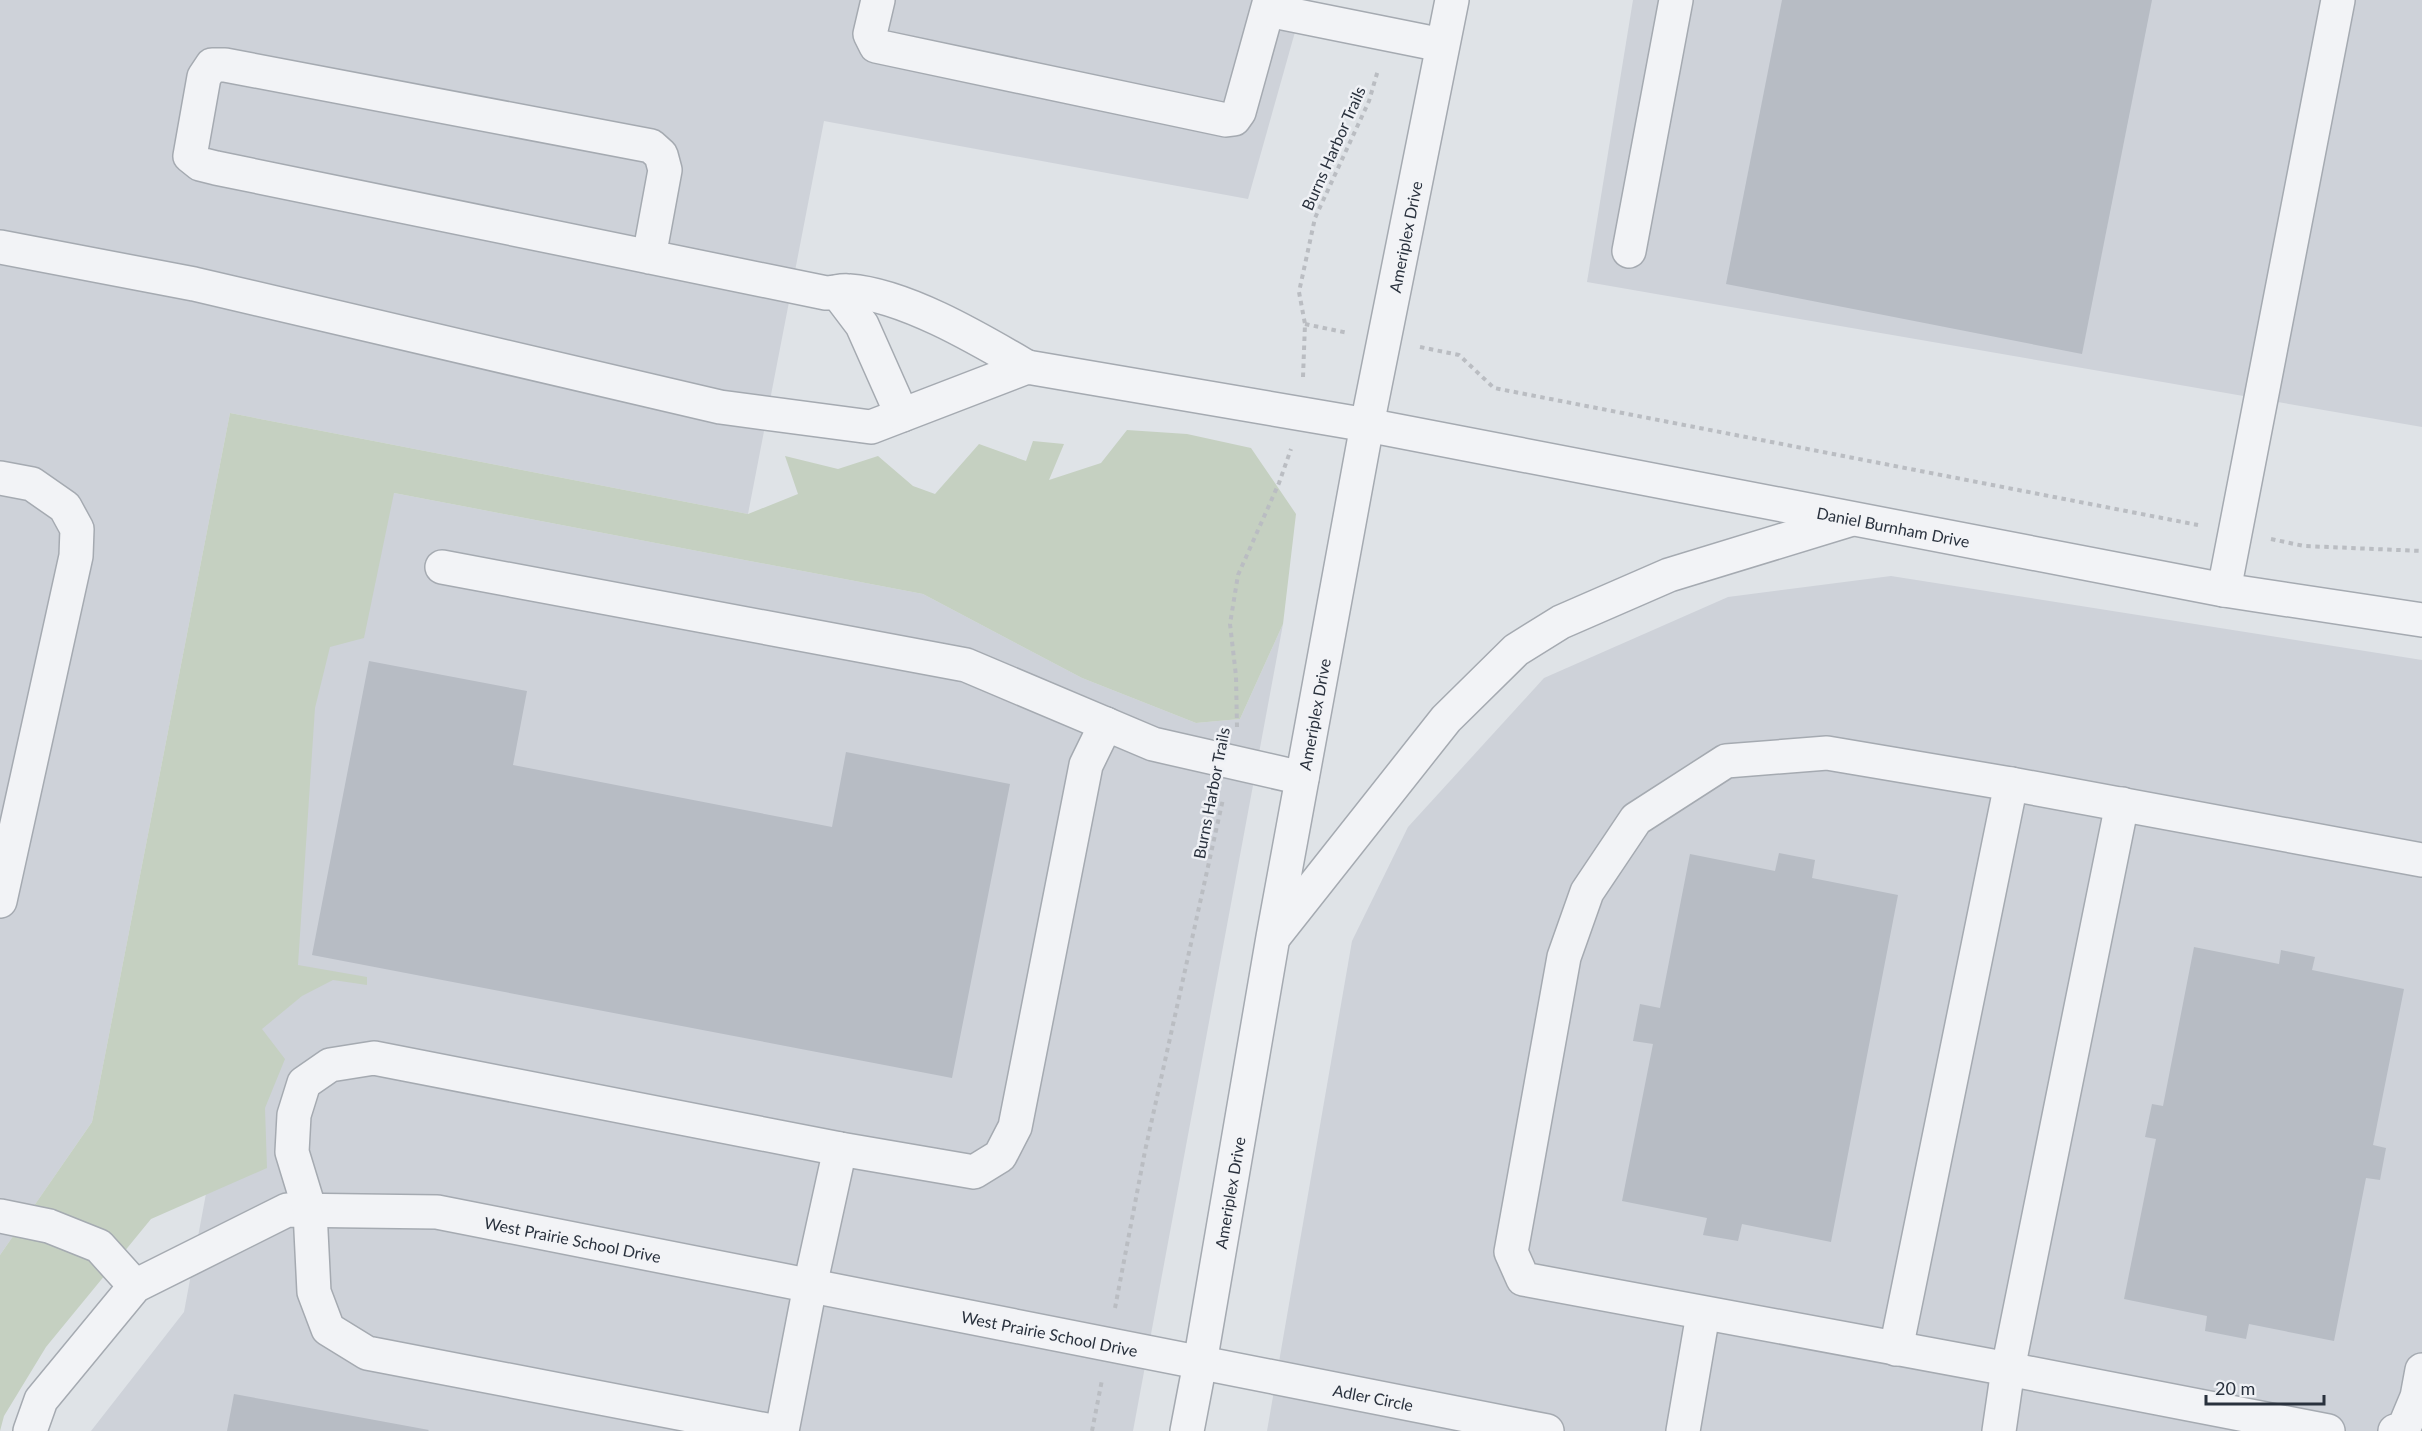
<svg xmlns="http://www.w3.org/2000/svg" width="2422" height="1431" font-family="Lato,sans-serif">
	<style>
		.built { fill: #ced2d9 }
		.green { fill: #c5d0c1 }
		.building { fill: #b7bcc4 }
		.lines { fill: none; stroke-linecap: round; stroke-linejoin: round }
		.minor-casing { stroke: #a5aab1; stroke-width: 36 }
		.path { stroke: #babdc2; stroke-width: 4; stroke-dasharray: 4.5 4.5; stroke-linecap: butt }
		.minor { stroke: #f2f3f6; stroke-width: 33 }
		.labels { text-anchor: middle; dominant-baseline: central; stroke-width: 5; stroke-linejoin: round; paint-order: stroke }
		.street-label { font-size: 16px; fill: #29313d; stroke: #eff1f5 }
	</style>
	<rect width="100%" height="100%" fill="#dfe3e7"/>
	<g class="built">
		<polygon points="0,0 1304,0 1248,199 824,121 748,514 230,413 92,1122 0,1255"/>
		<polygon points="1633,0 2422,0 2422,427 1587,282"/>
		<polygon points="339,478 394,493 923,594 1082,678 1196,723 1240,719 1283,624 1133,1431 91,1431 184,1312"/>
		<polygon points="1891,576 2422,660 2422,1431 1267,1431 1352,941 1408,827 1544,678 1728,597"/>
	</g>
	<polygon class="green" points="230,413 748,514 798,494 785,456 838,469 878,456 913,486 935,494 979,444 1026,461 1033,441 1064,444 1049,480 1101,463 1127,430 1187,434 1251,448 1296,514 1283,624 1240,719 1196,723 1082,678 923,594 394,493 364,638 330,647 315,708 298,965 367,977 367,985 333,980 302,996 262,1029 285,1059 265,1108 267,1168 151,1219 46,1347 4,1416 0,1431 0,1255 92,1122"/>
	<g class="building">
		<polygon points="1782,0 2152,0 2082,354 1726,284"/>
		<polygon points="369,661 527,691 513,765 832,827 846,752 1010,784 952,1078 312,955"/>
		<polygon points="1779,853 1815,860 1812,878 1898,895 1831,1242 1742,1224 1738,1241 1703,1235 1707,1218 1622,1201 1653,1044 1633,1041 1640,1004 1660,1008 1690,854 1775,871"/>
		<polygon points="2194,947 2279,964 2281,950 2315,957 2312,970 2404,989 2373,1145 2386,1148 2380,1180 2366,1178 2334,1341 2249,1324 2246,1339 2205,1331 2207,1316 2124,1299 2156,1139 2145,1137 2152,1104 2163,1106"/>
		<polygon points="234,1394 429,1430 428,1431 227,1431"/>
	</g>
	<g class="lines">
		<g class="minor-casing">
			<g id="minor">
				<polyline points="878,0 870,34 876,46 1226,120 1234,119 1239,112 1270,0"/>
				<polyline points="1268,10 1442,45"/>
				<path id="s1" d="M0 247 194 284 720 407 871 427 1027 367 1367 425 2224 590 2422 620"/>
				<polyline points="1629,251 1676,0"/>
				<path d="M649 257 665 170 661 155 651 146 225 65H212L204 77 190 156 200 164 216 168 826 293C833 293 841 290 849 291 905 295 979 339 1027 367"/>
				<polyline points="837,292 862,325 902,415"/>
				<polyline points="0,478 32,484 65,507 77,529 76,556 0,901"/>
				<polyline points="442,567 966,665 1153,744 1302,778"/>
				<polyline points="2224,590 2338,0"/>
				<polyline points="1276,934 1446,719 1516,650 1561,622 1669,575 1849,520"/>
				<polyline points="0,1216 49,1226 99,1246 135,1286"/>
				<polyline points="1896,1349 2011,784"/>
				<path id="s2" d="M30 1431 41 1400 135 1286 287 1210 437 1212 1547 1431"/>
				<polyline points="772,1431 367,1353 328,1329 314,1292 310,1211 292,1152 294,1115 304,1083 330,1065 374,1058 840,1149 974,1172 1000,1156 1015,1127 1086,765 1106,724"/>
				<polyline points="782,1431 810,1286 840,1149"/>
				<path id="s3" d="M1187 1431 1200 1363 1273 937 1367 425 1452 0"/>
				<polyline points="1683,1431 1703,1314"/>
				<polyline points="1999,1431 2008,1369 2122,804"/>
				<polyline points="2328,1431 2008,1369 1523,1279 1511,1252 1564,957 1587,892 1636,819 1726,761 1827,753 2011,784 2422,860"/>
				<polyline points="2395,1431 2404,1428 2417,1397 2422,1370"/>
			</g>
		</g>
		<g class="path">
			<polyline points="1305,324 1348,333"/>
			<polyline points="1420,347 1459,355 1494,388 2198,525"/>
			<polyline points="1303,377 1305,324 1299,292 1315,218 1369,101 1378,70"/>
			<polyline points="2271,539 2304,546 2422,551"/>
			<polyline points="1237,727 1236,676 1230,624 1238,575 1279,483 1291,449"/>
			<polyline points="1115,1308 1145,1151 1223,799"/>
			<polyline points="1092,1431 1102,1380"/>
		</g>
		<use href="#minor" class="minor"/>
	</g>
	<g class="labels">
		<g class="street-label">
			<text transform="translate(1333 148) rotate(-66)">Burns Harbor Trails</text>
			<text stroke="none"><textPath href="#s3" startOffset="1214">Ameriplex Drive</textPath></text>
			<text stroke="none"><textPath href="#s1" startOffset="1938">Daniel Burnham Drive</textPath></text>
			<text stroke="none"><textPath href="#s3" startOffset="728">Ameriplex Drive</textPath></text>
			<text transform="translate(1211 793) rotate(-79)">Burns Harbor Trails</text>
			<text stroke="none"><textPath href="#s3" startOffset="242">Ameriplex Drive</textPath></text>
			<text stroke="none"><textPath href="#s2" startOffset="639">West Prairie School Drive</textPath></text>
			<text stroke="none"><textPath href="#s2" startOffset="1125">West Prairie School Drive</textPath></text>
			<text stroke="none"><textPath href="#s2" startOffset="1455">Adler Circle</textPath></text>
		</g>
	</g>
	<path d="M2206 1395v9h118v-9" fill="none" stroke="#29313d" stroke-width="3"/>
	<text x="2215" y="1395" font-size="18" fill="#29313d" stroke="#eff1f5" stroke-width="4.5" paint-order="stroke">20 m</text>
</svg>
